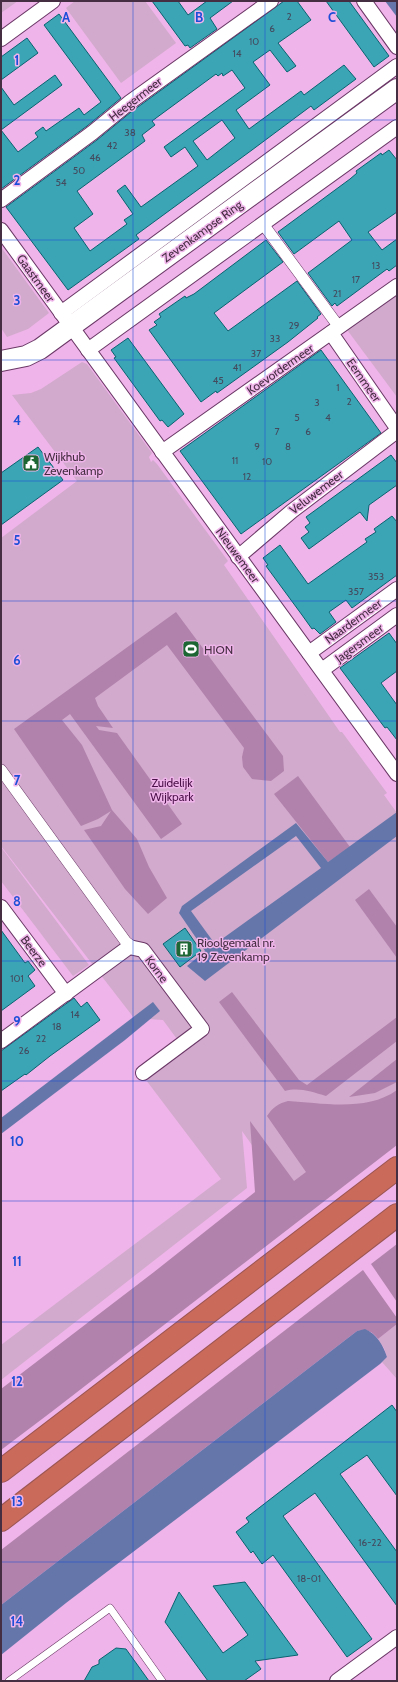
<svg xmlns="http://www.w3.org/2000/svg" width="398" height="1682" font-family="Cabin,sans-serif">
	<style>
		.green { fill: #d2aacd }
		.forest { fill: #b182ac }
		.water { fill: #6576aa; fill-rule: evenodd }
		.building { fill: #3ca5b5; stroke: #086370; fill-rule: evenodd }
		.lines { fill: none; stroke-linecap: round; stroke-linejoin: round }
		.service-casing { stroke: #6a3766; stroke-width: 8 }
		.pedestrian-casing { stroke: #6a3766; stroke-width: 12 }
		.minor-casing { stroke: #6a3766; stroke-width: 16 }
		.secondary-casing { stroke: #6a3766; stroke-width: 22 }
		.motorway-casing { stroke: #9b5552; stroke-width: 24 }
		.service { stroke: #fff; stroke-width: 7 }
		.pedestrian { stroke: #fff; stroke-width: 11 }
		.minor { stroke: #fff; stroke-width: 14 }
		.secondary { stroke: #fff; stroke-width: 20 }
		.motorway { stroke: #c96a5b; stroke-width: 22 }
		.grid { fill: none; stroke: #1d4ed8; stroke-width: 1; stroke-opacity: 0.55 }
		.labels { text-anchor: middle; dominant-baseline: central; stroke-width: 3; stroke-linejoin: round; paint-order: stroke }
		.number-label { font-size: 10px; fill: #434b5f }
		.street-label { font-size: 12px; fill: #452d42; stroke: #efb4e9 }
		.poi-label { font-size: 12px; fill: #452d42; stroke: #efb4e9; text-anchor: start }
		.park-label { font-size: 12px; fill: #4a1048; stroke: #efb4e9 }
		.grid-label { font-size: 13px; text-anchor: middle; font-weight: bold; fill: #1d4ed8; stroke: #efb4e9; stroke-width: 3; stroke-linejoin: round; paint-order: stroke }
	</style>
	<rect width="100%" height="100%" fill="#efb4e9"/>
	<g class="green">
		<polygon points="1,1 18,1 1,13"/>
		<polygon points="75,1 145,1 176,43 121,83 66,8"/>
		<polygon points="1,247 49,313 28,329 7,337 1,328"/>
		<polygon points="397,289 397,397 345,327"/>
		<polygon points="82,362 87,364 152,453 149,457 151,462 153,460 157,464 228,561 224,565 340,732 342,732 387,793 384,795 397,813 397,1125 294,1204 242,1131 247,1188 1,1380 1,1345 221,1179 146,1080 185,1050 163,1020 134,1018 1,846 1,538 77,481 12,395 31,393 41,389"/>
		<polygon points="1,847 89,965 73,976 1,881"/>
		<polygon points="397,1324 397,1379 382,1362 387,1357 384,1348 378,1339"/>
	</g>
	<g class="forest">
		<polygon points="176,612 283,756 284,771 271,781 252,779 243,767 242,757 244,748 167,645 95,698 98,706 113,728 96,726 99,730 117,733 182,824 161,839 70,714 62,720 82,745 112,810 137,839 149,867 167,898 148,914 125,889 84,830 101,826 111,811 98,819 81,826 14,729"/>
		<polygon points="298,776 350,847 328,862 274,794"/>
		<polygon points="369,889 397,927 397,958 355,900"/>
		<path d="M232 992 299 1080 307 1085 397 1017V1041L326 1096C312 1092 299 1087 285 1091L219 1002Z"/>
		<polygon points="397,1059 397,1082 375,1093 349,1097"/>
		<path d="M397 1090V1145L50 1413 1 1450V1389L154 1272 255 1192 250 1121 294 1181 306 1172 267 1116C272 1108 279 1103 288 1101 322 1103 367 1112 397 1090Z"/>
		<polygon points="397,1244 397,1302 371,1264"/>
		<path d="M363 1270 397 1318V1324L378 1339C372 1331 367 1329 357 1331L1 1605V1550Z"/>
	</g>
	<g class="water">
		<polygon points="385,1 397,1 397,17"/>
		<path d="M397 812V836L205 981 187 966 205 951 179 913 182 906 296 823 328 862ZM296 836 321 868 215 944 191 911Z"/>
		<polygon points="153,1002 160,1011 125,1040 1,1134 1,1118"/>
		<path d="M365 1329C377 1334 383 1345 387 1357L380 1364 66 1603 1 1655V1605L357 1331Z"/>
	</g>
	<g class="building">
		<polygon points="152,1 178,1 188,15 207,1 233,1 210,18 217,29 190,48 188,45 185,46"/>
		<path d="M284 1H297L311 20 278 43 296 66 287 72 270 50 253 62 270 85 236 110 249 129 301 91 304 95 344 65 356 79 314 110 311 106 252 150 136 235 139 239 68 290 6 207 97 140 131 112ZM232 70 245 88 164 147 171 157 185 147 198 166 141 207 125 185 117 191 133 214 124 220 127 224 90 251 74 228 93 214 77 191 145 141 142 135 155 125 152 121 216 74 218 76 222 73 223 76ZM222 120 235 138 207 160 193 141Z"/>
		<polygon points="326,1 349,1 389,56 374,67"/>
		<polygon points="59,14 121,98 87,126 1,189 1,87 14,105 55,75 62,85 1,130 18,152 38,137 35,133 43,127 46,131 79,108 84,115 101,102 44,25"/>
		<polygon points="27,38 38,53 1,80 1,57"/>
		<polygon points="389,150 397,160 397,212 368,232 382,250 397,239 397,265 389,271 387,269 337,306 335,303 332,306 308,273 352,240 339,221 294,254 278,232 350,179 357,173 356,171 381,153 382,155"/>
		<polygon points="266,240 283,262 214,313 228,331 297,281 321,314 317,317 318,318 288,342 217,393 216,391 201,402 149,330 157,325 154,322 161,317 159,314 185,296 186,298 194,294"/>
		<polygon points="128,338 184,414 168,427 162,420 160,421 114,358 116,357 111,350"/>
		<polygon points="321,350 381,433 241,534 180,451"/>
		<polygon points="38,447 63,480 1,525 1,473"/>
		<polygon points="391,455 397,463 397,485 369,505 367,521 360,512 309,549 301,538 309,532 305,527 310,523 306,517"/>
		<polygon points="392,516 397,522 397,575 352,608 346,600 329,612 336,622 320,634 314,628 312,629 302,615 266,566 268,565 263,558 280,545 308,584 367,542 365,539 376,532 374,529"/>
		<polygon points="389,633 397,644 397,671 381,683 397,705 397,740 387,727 385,728 340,668"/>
		<polygon points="185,928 201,951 180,967 163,944"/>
		<polygon points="1,930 25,963 28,961 35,970 28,976 35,986 1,1011"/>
		<polygon points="74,998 81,1007 87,1002 100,1020 50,1056 26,1075 25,1074 1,1091 1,1051"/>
		<polygon points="392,1405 397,1412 397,1496 367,1455 340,1474 397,1552 397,1606 315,1493 283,1516 372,1639 347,1657 273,1555 262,1564 253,1551 251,1553 236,1532 249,1522 246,1518"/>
		<polygon points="245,1582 298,1655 255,1661 261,1669 244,1681 208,1681 165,1622 179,1592 223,1653 248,1635 213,1586"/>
		<polygon points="116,1648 126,1649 149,1681 84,1681 92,1667 99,1664 99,1660"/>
	</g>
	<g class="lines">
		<g class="service-casing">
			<polyline id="service" points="9,1681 110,1608 162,1681"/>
		</g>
		<g class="pedestrian-casing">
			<g id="pedestrian">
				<polyline points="263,224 339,327"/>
				<polyline points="1,770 126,942 134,948"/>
			</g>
		</g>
		<g class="minor-casing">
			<g id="minor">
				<polyline points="364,1 397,47"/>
				<polyline points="1,39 53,1"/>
				<polyline points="1,200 92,133 130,102 271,1"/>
				<polyline points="1,230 397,774"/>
				<polyline points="61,313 397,66"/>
				<polyline points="331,333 397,428"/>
				<polyline points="88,350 397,127"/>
				<polyline points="162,452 397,286"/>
				<polyline points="238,557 292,511 397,431"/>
				<polyline points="309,653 397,589"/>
				<polyline points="322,670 397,615"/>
				<polyline points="1,907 66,994"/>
				<polyline points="1,1041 129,947 143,950 202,1029 143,1073"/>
				<polyline points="337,1681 397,1637"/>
			</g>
		</g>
		<g class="secondary-casing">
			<polyline id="secondary" points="1,361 26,356 40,349 397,89"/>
		</g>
		<g class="motorway-casing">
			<g id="motorway">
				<polyline points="1,1471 397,1168"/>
				<polyline points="1,1520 397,1215"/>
			</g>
		</g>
		<use href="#service" class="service"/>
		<use href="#pedestrian" class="pedestrian"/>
		<use href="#minor" class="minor"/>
		<use href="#secondary" class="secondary"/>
		<use href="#motorway" class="motorway"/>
	</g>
	<path class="grid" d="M133 1V1681M265 1V1681M1 120H397M1 240H397M1 360H397M1 481H397M1 601H397M1 721H397M1 841H397M1 961H397M1 1081H397M1 1201H397M1 1322H397M1 1442H397M1 1562H397"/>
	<defs>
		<g id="civic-square" transform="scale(0.9)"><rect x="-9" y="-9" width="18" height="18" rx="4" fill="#1c6633" stroke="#efb4e9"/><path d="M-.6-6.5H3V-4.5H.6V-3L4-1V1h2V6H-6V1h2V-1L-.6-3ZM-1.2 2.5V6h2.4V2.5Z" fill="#fff"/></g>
		<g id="stadium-square" transform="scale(0.9)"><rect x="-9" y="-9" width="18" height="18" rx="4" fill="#1c6633" stroke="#efb4e9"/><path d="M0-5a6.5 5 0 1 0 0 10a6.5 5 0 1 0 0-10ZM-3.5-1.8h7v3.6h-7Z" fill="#fff"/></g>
		<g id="building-square" transform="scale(0.9)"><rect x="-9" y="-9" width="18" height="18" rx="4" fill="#1c6633" stroke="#efb4e9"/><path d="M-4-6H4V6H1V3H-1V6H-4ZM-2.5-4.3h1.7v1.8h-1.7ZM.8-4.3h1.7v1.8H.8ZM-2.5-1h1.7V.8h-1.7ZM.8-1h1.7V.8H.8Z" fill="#fff"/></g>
	</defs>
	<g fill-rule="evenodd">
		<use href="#civic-square" x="31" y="463"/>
		<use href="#stadium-square" x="191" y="649"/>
		<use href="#building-square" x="184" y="949"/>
	</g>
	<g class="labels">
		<g class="number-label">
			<text x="289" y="16">2</text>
			<text x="272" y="28">6</text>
			<text x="254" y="41">10</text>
			<text x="237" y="53">14</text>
			<text x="130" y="132">38</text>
			<text x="112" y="145">42</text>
			<text x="95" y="157">46</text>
			<text x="79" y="170">50</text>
			<text x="61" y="182">54</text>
			<text x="376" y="265">13</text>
			<text x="356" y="279">17</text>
			<text x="337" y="293">21</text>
			<text x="294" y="325">29</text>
			<text x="275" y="338">33</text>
			<text x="256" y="353">37</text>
			<text x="237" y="367">41</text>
			<text x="218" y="380">45</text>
			<text x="338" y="387">1</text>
			<text x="349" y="401">2</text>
			<text x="317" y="402">3</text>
			<text x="297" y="417">5</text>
			<text x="328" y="417">4</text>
			<text x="277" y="431">7</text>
			<text x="308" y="431">6</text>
			<text x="257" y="446">9</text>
			<text x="288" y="446">8</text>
			<text x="235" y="460">11</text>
			<text x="267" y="461">10</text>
			<text x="247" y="476">12</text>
			<text x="376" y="576">353</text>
			<text x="356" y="591">357</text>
			<text x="17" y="978">101</text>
			<text x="75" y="1014">14</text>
			<text x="57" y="1026">18</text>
			<text x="41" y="1038">22</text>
			<text x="24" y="1050">26</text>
			<text x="370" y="1542">16-22</text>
			<text x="309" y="1578">18-01</text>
		</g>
		<g class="street-label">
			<text transform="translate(135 99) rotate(-38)">Heegermeer</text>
			<text transform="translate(202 231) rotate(-36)">Zevenkampse Ring</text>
			<text transform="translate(36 278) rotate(54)">Gaastmeer</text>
			<text transform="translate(280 369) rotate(-35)">Koevordermeer</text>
			<text transform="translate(364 380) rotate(55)">Eemmeer</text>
			<text transform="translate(316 492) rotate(-37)">Veluwemeer</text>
			<text transform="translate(238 555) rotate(54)">Nieuwemeer</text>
			<text transform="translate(353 621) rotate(-36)">Naardermeer</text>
			<text transform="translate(359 643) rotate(-36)">Jagersmeer</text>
			<text transform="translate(34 951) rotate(53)">Beerze</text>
			<text transform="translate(157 969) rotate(53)">Korne</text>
		</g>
		<g class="poi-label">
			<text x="44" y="456">Wijkhub<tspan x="44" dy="14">Zevenkamp</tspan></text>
			<text x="204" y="649">HION</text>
			<text x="197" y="942">Rioolgemaal nr.<tspan x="197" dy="14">19 Zevenkamp</tspan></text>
		</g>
		<g class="park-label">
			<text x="172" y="782">Zuidelijk<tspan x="172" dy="14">Wijkpark</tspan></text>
		</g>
	</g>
	<g class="grid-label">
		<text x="66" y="22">A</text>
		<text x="199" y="22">B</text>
		<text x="332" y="22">C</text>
		<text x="17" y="65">1</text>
		<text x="17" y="185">2</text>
		<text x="17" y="305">3</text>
		<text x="17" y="425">4</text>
		<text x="17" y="545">5</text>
		<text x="17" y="665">6</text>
		<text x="17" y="785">7</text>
		<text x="17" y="906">8</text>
		<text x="17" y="1026">9</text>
		<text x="17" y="1146">10</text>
		<text x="17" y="1266">11</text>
		<text x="17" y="1386">12</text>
		<text x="17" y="1506">13</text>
		<text x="17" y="1626">14</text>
	</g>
	<rect width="398" height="1682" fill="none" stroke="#452d42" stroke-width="4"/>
</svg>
